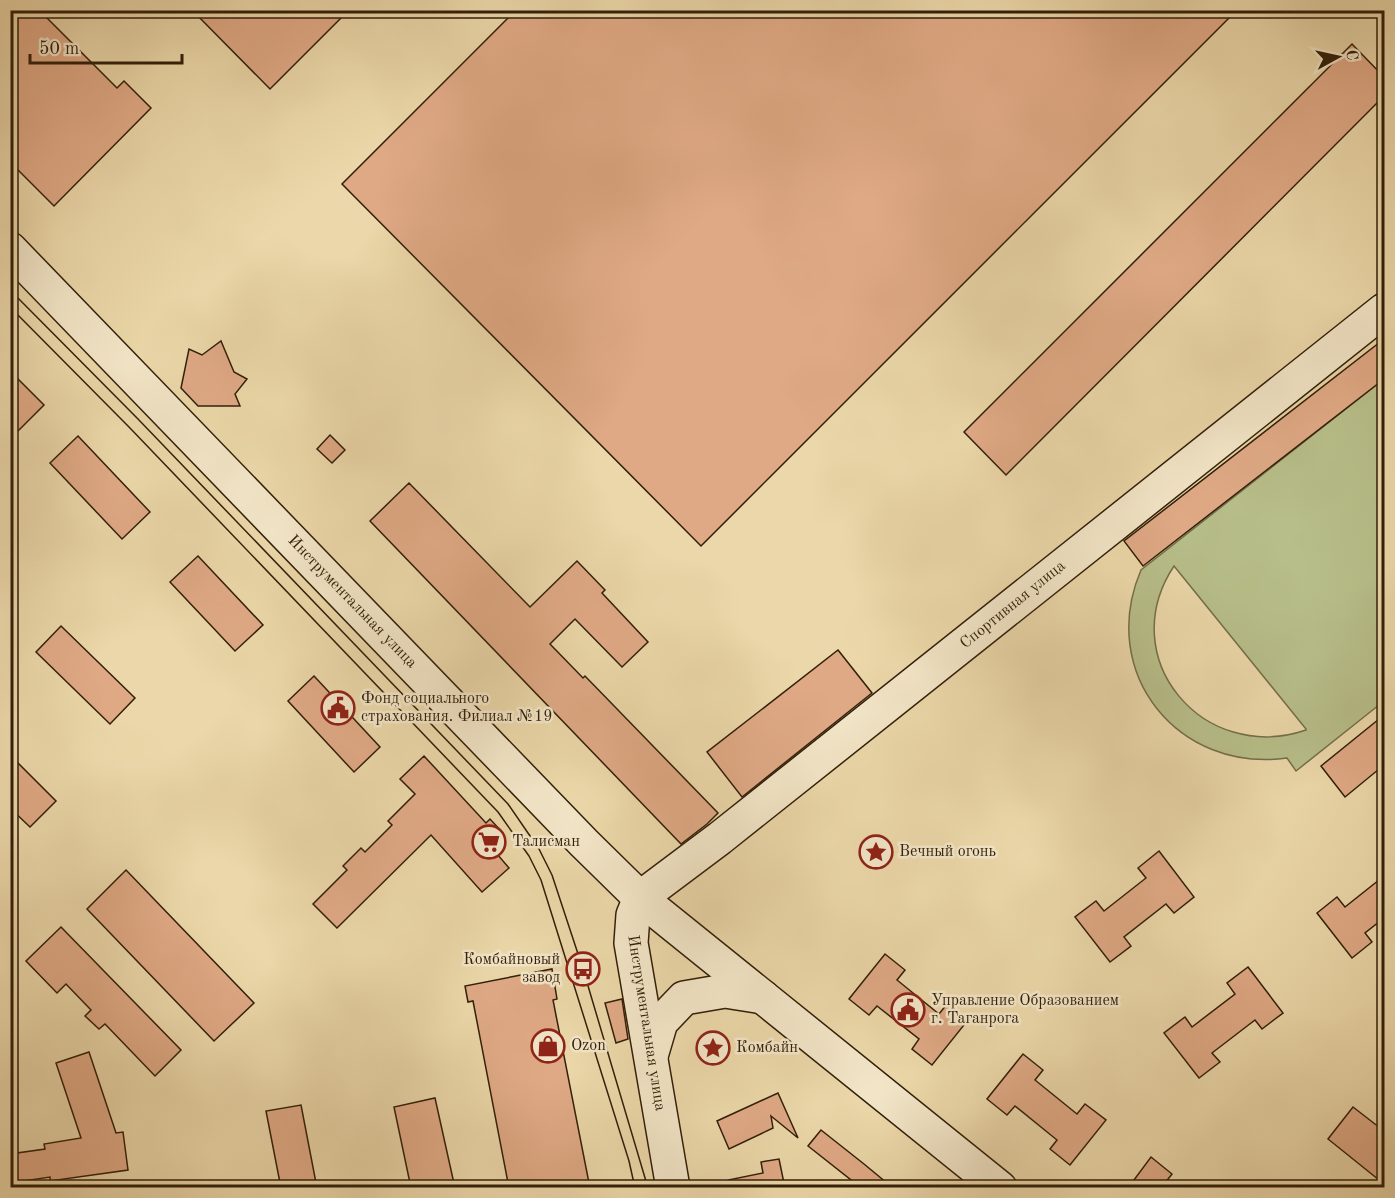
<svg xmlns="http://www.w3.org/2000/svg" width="1395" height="1198" font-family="'Old Standard TT',serif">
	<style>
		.green { fill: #b7be89; stroke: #746e49; stroke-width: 1.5; fill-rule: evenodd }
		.building { fill: #dfa985; stroke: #321f09; stroke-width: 1.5 }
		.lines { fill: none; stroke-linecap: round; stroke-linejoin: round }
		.secondary-casing { stroke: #321f09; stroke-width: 36 }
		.secondary { stroke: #f2e5c7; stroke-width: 33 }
		.tram { stroke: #321f09; stroke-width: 1.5 }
		.labels { text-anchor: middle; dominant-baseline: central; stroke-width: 5; stroke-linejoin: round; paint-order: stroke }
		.street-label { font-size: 16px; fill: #321f09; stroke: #f2e5c7 }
		.poi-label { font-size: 16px; fill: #321f09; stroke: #f2e5c7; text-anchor: start }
	</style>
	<rect width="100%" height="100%" fill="#ebd7a9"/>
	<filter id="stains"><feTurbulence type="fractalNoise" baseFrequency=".00333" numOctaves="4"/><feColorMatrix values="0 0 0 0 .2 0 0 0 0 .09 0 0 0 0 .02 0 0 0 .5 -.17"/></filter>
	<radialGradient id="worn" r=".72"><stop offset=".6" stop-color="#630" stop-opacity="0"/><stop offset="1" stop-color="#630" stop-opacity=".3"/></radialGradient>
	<path class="green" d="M1384 379V701L1296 771 1287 758C1178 773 1097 673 1141 570ZM1174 566 1306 729V730C1203 765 1113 658 1174 566Z"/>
	<g class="building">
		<polygon points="10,10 39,10 117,88 124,81 151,108 54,206 10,162"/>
		<polygon points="192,10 349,10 270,89"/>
		<polygon points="516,10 1237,10 701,546 342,184"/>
		<polygon points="1352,44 1384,77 1384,96 1006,475 964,432"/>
		<polygon points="1384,339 1384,379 1143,566 1124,541"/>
		<polygon points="221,341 234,372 247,379 235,394 240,406 198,406 181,388 189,349 202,355"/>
		<polygon points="10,371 44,405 18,431 10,423"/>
		<polygon points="330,435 345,450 332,463 317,449"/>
		<polygon points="78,436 150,512 122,539 50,463"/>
		<polygon points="409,483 530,607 577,561 605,590 602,593 648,642 622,667 575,619 550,644 583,678 585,676 718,813 707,824 681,844 370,521"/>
		<polygon points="198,556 263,625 235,651 170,582"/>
		<polygon points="61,626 135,698 110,724 36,652"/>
		<polygon points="838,650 872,693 742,797 707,752"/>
		<polygon points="314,676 380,747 354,772 288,701"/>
		<polygon points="1384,715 1384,765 1345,797 1321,766"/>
		<polygon points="10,755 56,801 30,827 10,808"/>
		<polygon points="424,756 486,823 490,819 503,833 503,843 497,854 509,868 482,892 431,835 337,928 313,904 347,870 343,866 361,848 365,852 392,825 388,821 415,794 400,779"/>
		<polygon points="1159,851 1194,897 1174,913 1166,904 1124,937 1131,946 1110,962 1075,917 1096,901 1104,911 1146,878 1138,868"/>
		<polygon points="126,870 254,1003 214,1041 87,909"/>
		<polygon points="1384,876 1384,918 1365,933 1372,942 1352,958 1317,913 1337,897 1345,907"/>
		<polygon points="61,927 181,1050 155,1076 105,1024 99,1029 85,1016 91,1010 66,984 57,993 26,961"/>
		<polygon points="885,954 905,970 897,980 939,1014 947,1004 968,1020 932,1065 912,1049 919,1039 877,1006 869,1015 849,999"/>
		<polygon points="1248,967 1283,1013 1262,1029 1255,1020 1212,1053 1220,1062 1199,1078 1164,1033 1185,1017 1192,1027 1235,994 1227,983"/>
		<polygon points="552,969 557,999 553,1000 590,1188 509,1188 473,1001 468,1002 465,986"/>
		<polygon points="622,999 628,1039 616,1043 605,1003"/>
		<polygon points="89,1052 116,1133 123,1132 128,1170 50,1181 50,1177 10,1183 10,1154 45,1149 44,1144 81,1138 56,1063"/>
		<polygon points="1023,1054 1043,1070 1035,1080 1077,1114 1085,1104 1106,1120 1070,1165 1050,1149 1057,1140 1015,1106 1007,1115 987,1099"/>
		<polygon points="778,1093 798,1138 771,1116 773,1128 729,1149 717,1121"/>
		<polygon points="435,1098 455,1188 411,1188 394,1107"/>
		<polygon points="301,1105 317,1188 281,1188 266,1111"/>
		<polygon points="1353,1107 1384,1131 1384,1184 1328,1139"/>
		<polygon points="821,1130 864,1164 893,1188 846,1188 851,1180 808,1146"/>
		<polygon points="1151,1157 1172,1174 1161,1188 1128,1188"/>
		<polygon points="779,1159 785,1188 729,1188 728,1180 763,1173 761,1162"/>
	</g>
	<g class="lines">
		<g class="secondary-casing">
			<g id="secondary">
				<polyline points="10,249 584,843 640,898 1000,1188"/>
				<polyline points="640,898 720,838 1384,310"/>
				<polyline points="640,898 633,915 631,943 673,1188"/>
				<polyline points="651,1056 661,1022 684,998 725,991 763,997"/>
			</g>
		</g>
		<use href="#secondary" class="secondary"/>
		<g class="tram">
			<polyline points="10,290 138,419 508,804 539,849 552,875 583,969 648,1188"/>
			<polyline points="10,307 129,427 498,812 529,856 541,880 629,1161 635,1188"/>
		</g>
	</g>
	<defs>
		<g id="civic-ring" transform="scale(1.725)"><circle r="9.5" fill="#f2e5c7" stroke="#8f2418" stroke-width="1.5"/><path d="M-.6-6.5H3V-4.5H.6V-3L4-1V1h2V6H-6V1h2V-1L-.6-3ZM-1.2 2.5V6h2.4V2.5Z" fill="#8f2418"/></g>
		<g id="supermarket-ring" transform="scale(1.725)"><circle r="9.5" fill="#f2e5c7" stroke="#8f2418" stroke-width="1.5"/><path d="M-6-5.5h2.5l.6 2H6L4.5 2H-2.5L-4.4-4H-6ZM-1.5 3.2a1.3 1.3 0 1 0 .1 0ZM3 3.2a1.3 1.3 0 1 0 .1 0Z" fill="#8f2418"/></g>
		<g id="sight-ring" transform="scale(1.725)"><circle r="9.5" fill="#f2e5c7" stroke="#8f2418" stroke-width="1.5"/><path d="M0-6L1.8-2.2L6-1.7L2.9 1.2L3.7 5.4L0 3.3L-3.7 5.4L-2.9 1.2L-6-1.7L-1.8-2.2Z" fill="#8f2418"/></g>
		<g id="bus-ring" transform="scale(1.725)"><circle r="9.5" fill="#f2e5c7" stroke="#8f2418" stroke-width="1.5"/><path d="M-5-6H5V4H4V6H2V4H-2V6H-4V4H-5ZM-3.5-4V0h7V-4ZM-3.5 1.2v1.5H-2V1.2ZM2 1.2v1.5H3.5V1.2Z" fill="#8f2418"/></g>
		<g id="shop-ring" transform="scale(1.725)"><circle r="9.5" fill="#f2e5c7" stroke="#8f2418" stroke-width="1.5"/><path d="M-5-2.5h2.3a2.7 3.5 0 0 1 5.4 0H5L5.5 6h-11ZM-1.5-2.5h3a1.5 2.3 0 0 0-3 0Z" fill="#8f2418"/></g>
	</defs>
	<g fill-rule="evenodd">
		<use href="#civic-ring" x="338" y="708"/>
		<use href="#supermarket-ring" x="489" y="842"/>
		<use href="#sight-ring" x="876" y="852"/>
		<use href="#bus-ring" x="583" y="969"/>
		<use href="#civic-ring" x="908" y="1010"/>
		<use href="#shop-ring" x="548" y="1046"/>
		<use href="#sight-ring" x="713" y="1048"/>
	</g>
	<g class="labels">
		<g class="street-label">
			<text transform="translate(352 602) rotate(46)">Инструментальная улица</text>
			<text transform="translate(1013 605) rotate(-39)">Спортивная улица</text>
			<text transform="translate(646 1023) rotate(81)">Инструментальная улица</text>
		</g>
		<g class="poi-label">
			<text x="361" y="699">Фонд социального<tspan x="361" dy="18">страхования. Филиал №19</tspan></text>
			<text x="512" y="842">Талисман</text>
			<text x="899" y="852">Вечный огонь</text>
			<text x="560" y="960" text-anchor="end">Комбайновый<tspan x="560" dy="18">завод</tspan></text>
			<text x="931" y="1001">Управление Образованием<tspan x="931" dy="18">г. Таганрога</tspan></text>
			<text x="571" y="1046">Ozon</text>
			<text x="736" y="1048">Комбайн</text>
		</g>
	</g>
	<rect width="1395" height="1198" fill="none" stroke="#ebd7a9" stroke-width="36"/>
	<rect x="12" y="12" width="1371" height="1174" fill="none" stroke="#321f09" stroke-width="3"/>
	<rect x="18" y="18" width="1359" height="1162" fill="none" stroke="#321f09" stroke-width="1.5"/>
	<g transform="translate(1338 57) rotate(82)" stroke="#f2e5c7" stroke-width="4.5" paint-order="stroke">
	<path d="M0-4.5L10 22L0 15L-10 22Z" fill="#321f09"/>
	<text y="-9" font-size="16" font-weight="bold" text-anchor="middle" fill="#321f09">С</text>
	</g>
	<path d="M30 54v9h152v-9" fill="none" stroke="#321f09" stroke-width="3"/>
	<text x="39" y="54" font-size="18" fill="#321f09" stroke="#f2e5c7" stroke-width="4.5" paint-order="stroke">50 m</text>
	<rect width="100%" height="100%" filter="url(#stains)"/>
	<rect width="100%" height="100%" fill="url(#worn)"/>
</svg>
